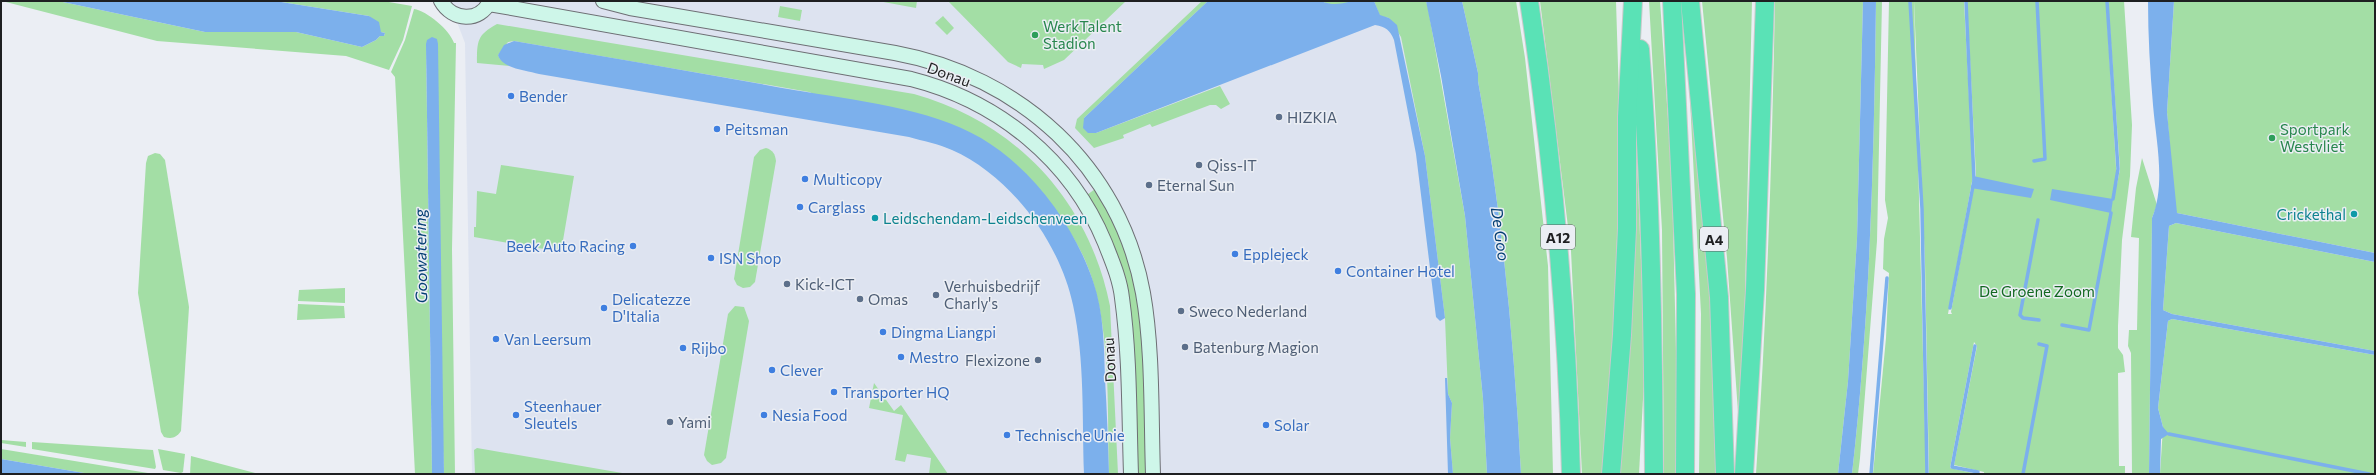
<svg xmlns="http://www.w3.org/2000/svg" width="2376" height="475" font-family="Commissioner,sans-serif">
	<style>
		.built { fill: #dde3f0 }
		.green { fill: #a3dea5 }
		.water { fill: #7cb0ec }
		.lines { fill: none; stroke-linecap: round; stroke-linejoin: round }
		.stream { stroke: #7cb0ec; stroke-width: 3.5 }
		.secondary-casing { stroke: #6d6f74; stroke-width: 16 }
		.highway-casing { stroke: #c9c9ca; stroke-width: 20 }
		.secondary { stroke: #cef6e9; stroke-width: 14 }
		.highway { stroke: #5ae2b6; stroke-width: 18 }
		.leisure-dot { fill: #2e9e5b; stroke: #ebeef4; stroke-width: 1.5 }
		.shop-dot { fill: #3f7fe0; stroke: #ebeef4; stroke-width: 1.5 }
		.service-dot { fill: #5c6f8a; stroke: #ebeef4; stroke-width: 1.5 }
		.culture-dot { fill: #0f9aa8; stroke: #ebeef4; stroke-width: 1.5 }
		.labels { text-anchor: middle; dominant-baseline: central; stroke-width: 3; stroke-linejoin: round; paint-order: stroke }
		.shield { fill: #ebeef4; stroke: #5c5d60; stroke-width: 1 }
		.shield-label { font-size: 14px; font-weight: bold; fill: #1e1f21 }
		.leisure-label { font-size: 15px; fill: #27864d; stroke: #ebeef4; text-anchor: start }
		.street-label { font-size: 15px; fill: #1e1f21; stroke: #ebeef4 }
		.shop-label { font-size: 15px; fill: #366cbe; stroke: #ebeef4; text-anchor: start }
		.service-label { font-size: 15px; fill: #4e5e75; stroke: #ebeef4; text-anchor: start }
		.culture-label { font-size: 15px; fill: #0d838f; stroke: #ebeef4; text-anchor: end }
		.park-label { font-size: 15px; fill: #126921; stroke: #ebeef4 }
		.water-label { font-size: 16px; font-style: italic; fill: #033e73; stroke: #ebeef4 }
	</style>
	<rect width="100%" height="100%" fill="#ebeef4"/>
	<polygon class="built" points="449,1 1402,1 1423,99 1463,474 472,474 465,43"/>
	<g class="green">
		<polygon points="2,1 58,1 205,32 296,32 362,47 376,40 380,36 384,36 385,33 381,32 369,16 275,1 383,1 412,6 403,40 389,70 346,56 157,41"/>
		<polygon points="878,1 917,1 916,8"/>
		<polygon points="948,1 1126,1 1064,60 1044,69 1043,65 1022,64 1021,68 1008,62"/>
		<polygon points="1202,1 1208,1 1084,118 1096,133 1220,86 1230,104 1221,109 1216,105 1210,105 1152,127 1150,124 1123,135 1124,138 1094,148 1075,128 1077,119"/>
		<path d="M1321 1H1351C1342 7 1331 6 1321 1Z"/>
		<polygon points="1374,1 1426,1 1428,8 1465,216 1483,399 1487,474 1453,474 1450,438 1452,403 1448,394 1445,318 1425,156 1401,37 1389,18 1380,16"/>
		<path d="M1462 1H1516L1525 58 1548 266 1553 474H1521C1514 342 1502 211 1478 81V73Z"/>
		<polygon points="1540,1 1616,1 1620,131 1616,274 1607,438 1602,474 1582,474 1571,251"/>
		<polygon points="1649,1 1660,1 1672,178 1678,437 1676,474 1664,474 1662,230"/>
		<polygon points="1702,1 1752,1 1744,337 1738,412 1727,258"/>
		<path d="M1775 1H1863L1857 239 1848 381 1838 474H1756C1767 316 1772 159 1775 1Z"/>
		<path d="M1876 1H1882L1877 241 1860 458 1858 474H1852C1870 317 1874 159 1876 1Z"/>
		<polygon points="1889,1 1914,1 1926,474 1873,474 1886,338 1889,273 1883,269 1884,239 1888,218 1885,200"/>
		<polygon points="1914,1 1964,1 1973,176 1948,314 1952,314 1951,312 1976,175 1967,1 2106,1 2117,184 2120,169 2108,1 2124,1 2132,125 2130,176 2122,240 2118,326 2118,348 2123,355 2125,372 2118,373 2119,466 2125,466 2125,474 1984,474 1984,472 1954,465 1977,346 1974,342 1950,468 1977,474 1929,474 1925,262"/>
		<polygon points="2174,1 2375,1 2375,253 2177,213 2175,211 2167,112"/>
		<polygon points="780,6 802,10 800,21 778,17"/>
		<path d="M414 9C427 11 450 30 454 43H456L452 249 455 474H444L426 44 432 474H415L395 77 391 72 405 40Z"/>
		<polygon points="943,16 954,28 947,35 935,23"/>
		<path d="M497 24 914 94C1017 123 1089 201 1110 306L1118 474H1109C1107 407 1112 321 1085 260 1072 231 1053 206 1033 182L809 92 514 41 508 42 498 55 500 59 510 66 477 63C477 41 477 35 497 24Z"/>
		<polygon points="1687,41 1710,240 1722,474 1699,474 1701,314"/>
		<polygon points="1636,135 1645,361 1639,474 1614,474"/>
		<path d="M766 148C773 150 775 154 776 161L755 282 750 287 743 288 737 285 734 279 754 157 760 150Z"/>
		<path d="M155 153 160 154 165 160 189 307 181 431C176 438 172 439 164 437L161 432 138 293 146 163 148 156Z"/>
		<polygon points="2142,158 2157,205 2152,218 2149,474 2132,474 2131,353 2128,346 2129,330 2137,330 2139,238 2131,237 2136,188"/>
		<polygon points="501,165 574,176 561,252 474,237 474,227 476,227 477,191 496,194"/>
		<path d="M1095 189C1110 214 1124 241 1132 270 1148 332 1144 409 1147 474H1138L1132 321 1104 225 1087 195Z"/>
		<polygon points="2176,223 2375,262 2375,351 2172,314 2163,310 2169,226"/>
		<polygon points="345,288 345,303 298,301 299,290"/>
		<polygon points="298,304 344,306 345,318 297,320"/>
		<polygon points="735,306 744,307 749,321 726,458 721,463 712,465 707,461 704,455 728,314"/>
		<polygon points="2172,319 2375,355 2375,474 2160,474 2163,427 2158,408 2168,321"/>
		<polygon points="874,383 894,411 901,405 948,474 929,474 931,458 907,454 905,462 895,460 903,415 869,408"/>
		<polygon points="1,440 26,442 26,447 1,443"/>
		<polygon points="32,442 153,450 156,467 155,469 32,449"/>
		<polygon points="477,448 628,474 475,474 474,450"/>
		<polygon points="1,449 154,474 90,474 1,459"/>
		<polygon points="158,449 185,454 183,472 181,473 163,470"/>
		<polygon points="191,456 259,474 190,474"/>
	</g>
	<g class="water">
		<polygon points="58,1 275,1 369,16 379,22 381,32 385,33 384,36 380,36 376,40 362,47 296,32 205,32"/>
		<path d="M1208 1H1321C1333 6 1340 4 1352 1 1358 0 1368 1 1374 1L1380 15 1389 18 1397 25 1425 156 1445 318 1440 321 1436 317 1416 154 1394 40C1390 30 1386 27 1375 25L1096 133H1088L1083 128 1084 118Z"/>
		<path d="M1426 1H1462L1478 73V81C1502 211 1514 342 1521 474H1487L1483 399 1465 216 1441 76Z"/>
		<path d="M1863 1H1876C1874 159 1870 317 1852 474H1838L1848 381 1857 239Z"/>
		<path d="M2148 1H2174L2167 112 2177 213 2375 253V262L2176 223 2169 226 2163 310 2172 314 2375 351V355L2172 319 2168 321 2158 408 2163 427 2169 434 2161 439 2160 474H2149L2152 218C2166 184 2156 141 2153 105 2150 70 2148 36 2148 1Z"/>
		<polygon points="432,37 437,39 438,44 444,474 432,474 426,44 427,40"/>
		<path d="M514 41C607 57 701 73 794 90 853 100 930 108 981 138 1033 169 1074 225 1093 281 1104 313 1104 346 1105 379 1107 411 1108 442 1109 474H1084C1082 418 1085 360 1073 305 1060 243 1011 176 952 150 939 144 923 141 909 137L539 74C527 70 502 69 498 55L504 45Z"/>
		<polygon points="1973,176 2034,189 2031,198 1971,188"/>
		<polygon points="2052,189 2113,199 2111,213 2050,200"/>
		<polygon points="1445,378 1447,378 1448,394 1452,403 1450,438 1453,474 1448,474"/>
		<polygon points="1,459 90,474 1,474"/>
	</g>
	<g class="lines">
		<g class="stream">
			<polyline points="1910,1 1922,209 1927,474"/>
			<polyline points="1966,1 1974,180"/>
			<polyline points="2107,1 2118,169 2113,199"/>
			<polyline points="2034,161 2045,159 2037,1"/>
			<polyline points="2038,220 2020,315 2023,318 2039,320"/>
			<polyline points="1950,308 1973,186"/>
			<polyline points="2062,325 2089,330 2111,213"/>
			<polyline points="1975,346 1952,467 1978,472"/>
			<polyline points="2169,434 2369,474"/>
			<polyline points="1871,474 1887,278"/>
			<polyline points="2023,474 2047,346 2039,344"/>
		</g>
		<g class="secondary-casing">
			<g id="secondary">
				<path d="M441 1C452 21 480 23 490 1"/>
				<path d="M603 1 630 8 895 53C1020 76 1120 166 1143 293 1153 349 1151 417 1153 474"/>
				<path d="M489 4 911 79C998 101 1071 160 1105 243 1112 261 1120 279 1122 298 1130 356 1129 416 1131 474"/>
			</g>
		</g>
		<g class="highway-casing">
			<g id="highway">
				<path d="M1529 1C1553 158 1567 316 1571 474"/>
				<polyline points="1672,1 1686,294 1685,474"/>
				<polyline points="1690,1 1719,297 1725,474"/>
				<path d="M1640 49C1651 191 1653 332 1654 474"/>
				<polyline points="1611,474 1622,335 1627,229 1627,117 1633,1"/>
				<polyline points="1744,474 1755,290 1765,1"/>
			</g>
		</g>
		<use href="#secondary" class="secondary"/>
		<use href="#highway" class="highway"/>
	</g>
	<g class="leisure-dot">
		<circle cx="1035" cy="35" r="4"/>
		<circle cx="2272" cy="138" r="4"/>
	</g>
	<g class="shop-dot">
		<circle cx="511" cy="96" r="4"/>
		<circle cx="717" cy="129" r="4"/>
		<circle cx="805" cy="179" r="4"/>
		<circle cx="800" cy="207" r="4"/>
		<circle cx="633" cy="246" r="4"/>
		<circle cx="1235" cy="254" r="4"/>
		<circle cx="711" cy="258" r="4"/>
		<circle cx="1338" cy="271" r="4"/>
		<circle cx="604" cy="308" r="4"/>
		<circle cx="883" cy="332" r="4"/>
		<circle cx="496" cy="339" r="4"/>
		<circle cx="683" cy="348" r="4"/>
		<circle cx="901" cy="357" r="4"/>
		<circle cx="772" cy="370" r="4"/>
		<circle cx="834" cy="392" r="4"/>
		<circle cx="516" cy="415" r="4"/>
		<circle cx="764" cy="415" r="4"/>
		<circle cx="1266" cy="425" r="4"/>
		<circle cx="1007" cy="435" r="4"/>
	</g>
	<g class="service-dot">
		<circle cx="1279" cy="117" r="4"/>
		<circle cx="1199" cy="165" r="4"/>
		<circle cx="1149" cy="185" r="4"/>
		<circle cx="787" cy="284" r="4"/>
		<circle cx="936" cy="295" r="4"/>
		<circle cx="860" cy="299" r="4"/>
		<circle cx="1181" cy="311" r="4"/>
		<circle cx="1185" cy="347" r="4"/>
		<circle cx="1038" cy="360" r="4"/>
		<circle cx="670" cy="422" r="4"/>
	</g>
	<g class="culture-dot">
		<circle cx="2354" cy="214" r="4"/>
		<circle cx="875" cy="218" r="4"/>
	</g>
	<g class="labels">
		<g class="shield">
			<rect x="1541" y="225" width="34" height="24" rx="3"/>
			<rect x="1700" y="227" width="28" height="24" rx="3"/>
		</g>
		<g class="shield-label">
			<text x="1558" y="237">A12</text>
			<text x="1714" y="239">A4</text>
		</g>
		<g class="leisure-label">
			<text x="1043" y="26">WerkTalent<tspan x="1043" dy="17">Stadion</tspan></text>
			<text x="2280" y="129">Sportpark<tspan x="2280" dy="17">Westvliet</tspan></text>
		</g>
		<g class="street-label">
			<text transform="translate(949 74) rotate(20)">Donau</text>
			<text transform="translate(1109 360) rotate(-93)">Donau</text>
		</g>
		<g class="shop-label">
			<text x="519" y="96">Bender</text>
			<text x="725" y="129">Peitsman</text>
			<text x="813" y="179">Multicopy</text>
			<text x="808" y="207">Carglass</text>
			<text x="625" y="246" text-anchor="end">Beek Auto Racing</text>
			<text x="1243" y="254">Epplejeck</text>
			<text x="719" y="258">ISN Shop</text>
			<text x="1346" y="271">Container Hotel</text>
			<text x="612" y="299">Delicatezze<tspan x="612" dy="17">D'Italia</tspan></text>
			<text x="891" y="332">Dingma Liangpi</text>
			<text x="504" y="339">Van Leersum</text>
			<text x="691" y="348">Rijbo</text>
			<text x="909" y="357">Mestro</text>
			<text x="780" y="370">Clever</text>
			<text x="842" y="392">Transporter HQ</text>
			<text x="524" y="406">Steenhauer<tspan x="524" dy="17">Sleutels</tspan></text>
			<text x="772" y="415">Nesia Food</text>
			<text x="1274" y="425">Solar</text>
			<text x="1015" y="435">Technische Unie</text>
		</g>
		<g class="service-label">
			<text x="1287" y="117">HIZKIA</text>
			<text x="1207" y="165">Qiss-IT</text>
			<text x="1157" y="185">Eternal Sun</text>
			<text x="795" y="284">Kick-ICT</text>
			<text x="944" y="286">Verhuisbedrijf<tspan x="944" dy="17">Charly's</tspan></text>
			<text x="868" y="299">Omas</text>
			<text x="1189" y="311">Sweco Nederland</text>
			<text x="1193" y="347">Batenburg Magion</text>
			<text x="1030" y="360" text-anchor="end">Flexizone</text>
			<text x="678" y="422">Yami</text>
		</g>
		<g class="culture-label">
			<text x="2346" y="214">Crickethal</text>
			<text x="883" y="218" text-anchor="start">Leidschendam-Leidschenveen</text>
		</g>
		<g class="park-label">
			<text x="2037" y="291">De Groene Zoom</text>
		</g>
		<g class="water-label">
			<text transform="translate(1501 234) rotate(82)">De Goo</text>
			<text transform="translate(420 256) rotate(-91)">Goowatering</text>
		</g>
	</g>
	<rect width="2376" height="475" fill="none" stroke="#1e1f21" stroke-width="4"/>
</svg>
